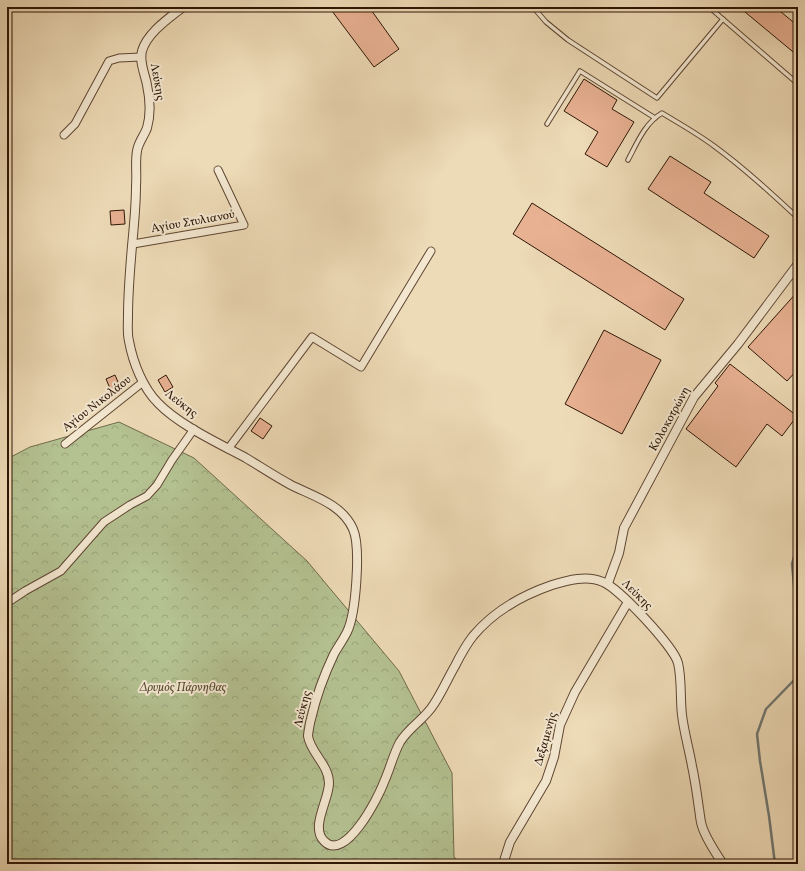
<svg xmlns="http://www.w3.org/2000/svg" width="805" height="871" font-family="Vollkorn,serif">
	<style>
		.park { fill: url(#park-crowns); stroke: #716b4c }
		.lines { fill: none; stroke-linecap: round; stroke-linejoin: round }
		.stream { stroke: #717771; stroke-width: 2.5 }
		.building { fill: #e8b192; stroke: #2e1506 }
		.service-casing { stroke: #5e4632; stroke-width: 5.5 }
		.minor-casing { stroke: #5e4632; stroke-width: 9 }
		.tertiary-casing { stroke: #5e4632; stroke-width: 10 }
		.service { stroke: #f3e7d0; stroke-width: 3.5 }
		.minor { stroke: #f3e7d0; stroke-width: 7 }
		.tertiary { stroke: #f3e7d0; stroke-width: 8 }
		.labels { text-anchor: middle; dominant-baseline: central; stroke-width: 4; stroke-linejoin: round; paint-order: stroke }
		.street-label { font-size: 12px; fill: #2e1506; stroke: #f3e7d0 }
		.park-label { font-size: 12px; font-style: italic; fill: #564930; stroke: #f3e7d0 }
	</style>
	<defs>
		<pattern id="park-crowns" width="20" height="18" patternUnits="userSpaceOnUse"><rect width="20" height="18" fill="#b4c191"/><path d="M2 6a3 3 0 1 1 6 0M12 15a3 3 0 1 1 6 0" fill="none" stroke="#9ba57c"/></pattern>
	</defs>
	<rect width="100%" height="100%" fill="#eddab6"/>
	<filter id="stains"><feTurbulence type="fractalNoise" baseFrequency=".005" numOctaves="4"/><feColorMatrix values="0 0 0 0 .2 0 0 0 0 .09 0 0 0 0 .02 0 0 0 .5 -.17"/></filter>
	<radialGradient id="worn" r=".72"><stop offset=".6" stop-color="#630" stop-opacity="0"/><stop offset="1" stop-color="#630" stop-opacity=".3"/></radialGradient>
	<polygon class="park" points="119,422 194,458 307,561 399,671 452,773 454,857 462,864 7,864 7,459 30,447"/>
	<g class="lines">
		<g class="stream">
			<polyline points="798,542 792,564 795,596 798,604"/>
			<polyline points="775,864 769,816 760,761 757,734 766,709 798,676"/>
		</g>
	</g>
	<g class="building">
		<polygon points="329,7 369,7 399,49 374,67"/>
		<polygon points="739,7 775,7 798,26 798,56"/>
		<polygon points="584,79 617,100 612,109 634,122 607,167 585,154 598,132 564,111"/>
		<polygon points="670,156 711,182 704,193 769,236 754,258 648,189"/>
		<polygon points="532,203 684,299 665,330 513,234"/>
		<polygon points="124,210 125,224 111,225 110,211"/>
		<polygon points="798,291 798,369 787,381 748,347"/>
		<polygon points="604,330 661,360 622,434 565,404"/>
		<polygon points="730,364 797,416 782,436 767,424 736,467 686,429 718,386 715,383"/>
		<polygon points="115,375 121,389 112,393 106,379"/>
		<polygon points="166,375 173,387 165,392 158,380"/>
		<polygon points="260,418 272,426 263,439 251,431"/>
	</g>
	<g class="lines">
		<g class="service-casing">
			<g id="service">
				<polyline points="533,7 546,22 568,40 657,98 723,19"/>
				<polyline points="709,7 798,84"/>
				<polyline points="547,124 580,71 655,118"/>
				<path d="M628 160C637 143 645 123 662 113 680 124 698 134 714 146 744 168 771 193 798 218"/>
			</g>
		</g>
		<g class="minor-casing">
			<g id="minor">
				<polyline points="64,135 75,124 109,61 119,58 141,57"/>
				<polyline points="133,244 244,225 218,170"/>
				<polyline points="65,444 143,382"/>
				<polyline points="228,449 312,337 361,367 431,251"/>
				<polyline points="7,603 25,591 61,571 104,522 130,505 147,496 157,485 172,460 194,429"/>
			</g>
		</g>
		<g class="tertiary-casing">
			<g id="tertiary">
				<path d="M183 7C169 18 147 33 142 51 139 62 145 74 147 85 150 99 151 114 147 128 144 136 138 143 137 151 135 162 137 175 136 186 136 206 134 226 132 246 130 270 128 292 128 316 128 324 127 333 129 341 133 363 143 388 158 403 179 425 220 444 246 458 261 467 276 477 291 485 313 496 342 504 353 529 361 547 356 614 347 632 343 640 338 647 334 654 324 675 316 697 311 719 310 722 308 734 308 736 310 752 329 765 329 783 329 800 310 827 324 841 345 863 378 798 384 782 390 769 393 755 400 742 410 726 425 719 434 704 442 692 448 678 455 666 460 656 466 645 473 636 493 612 523 595 552 585 568 580 587 575 603 582 619 588 674 647 678 663 682 680 680 698 682 715 684 732 689 749 692 766 695 780 697 794 699 809 700 814 700 820 702 826 706 839 715 852 723 864"/>
				<polyline points="608,583 619,553 624,528 694,397 738,344 798,264"/>
				<polyline points="503,864 510,842 546,781 554,757 560,725 575,692 628,602"/>
			</g>
		</g>
		<use href="#service" class="service"/>
		<use href="#minor" class="minor"/>
		<use href="#tertiary" class="tertiary"/>
	</g>
	<g class="labels">
		<g class="street-label">
			<text transform="translate(157 82) rotate(80)">Λεύκης</text>
			<text transform="translate(193 222) rotate(-10)">Αγίου Στυλιανού</text>
			<text transform="translate(97 404) rotate(-38)">Αγίου Νικολάου</text>
			<text transform="translate(181 404) rotate(38)">Λεύκης</text>
			<text transform="translate(670 419) rotate(-61)">Κολοκοτρώνη</text>
			<text transform="translate(637 595) rotate(45)">Λεύκης</text>
			<text transform="translate(303 709) rotate(-75)">Λεύκης</text>
			<text transform="translate(546 739) rotate(-74)">Δεξαμενής</text>
		</g>
		<g class="park-label">
			<text x="183" y="688">Δρυμός Πάρνηθας</text>
		</g>
	</g>
	<rect width="805" height="871" fill="none" stroke="#eddab6" stroke-width="24"/>
	<rect x="8" y="8" width="789" height="855" fill="none" stroke="#2e1506" stroke-width="2"/>
	<rect x="12" y="12" width="781" height="847" fill="none" stroke="#2e1506"/>
	<rect width="100%" height="100%" filter="url(#stains)"/>
	<rect width="100%" height="100%" fill="url(#worn)"/>
</svg>
